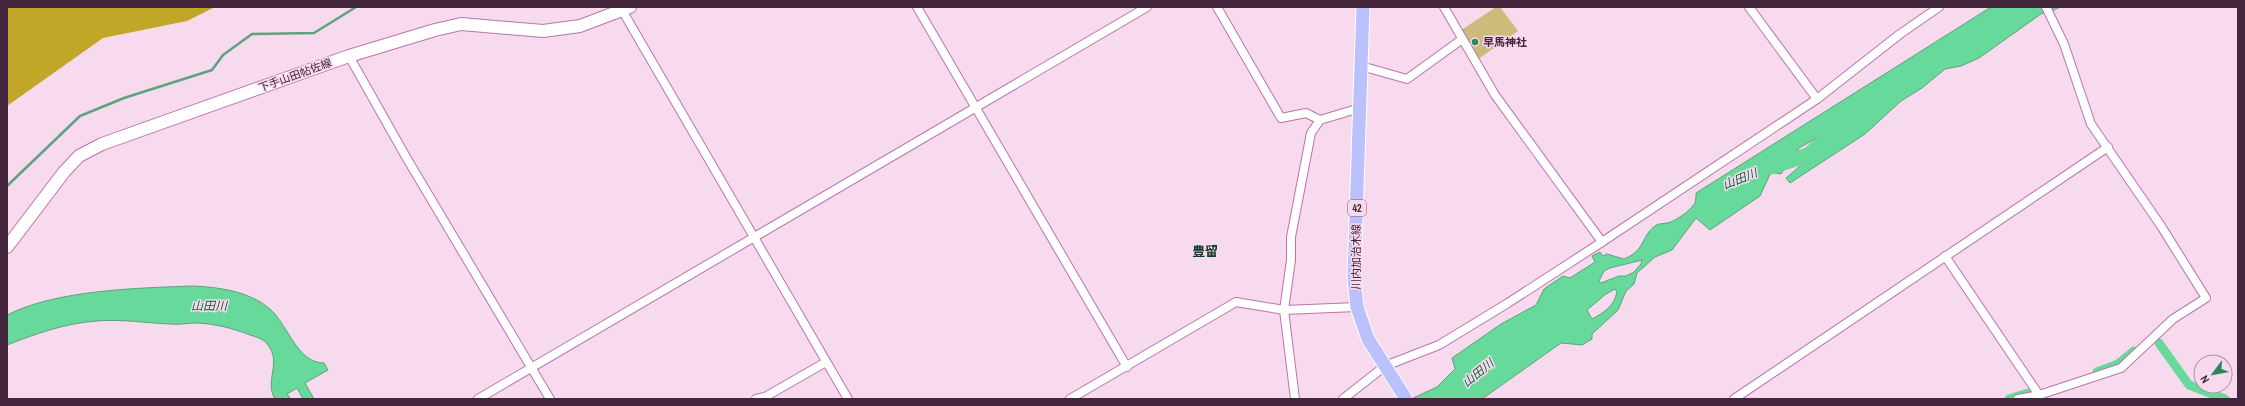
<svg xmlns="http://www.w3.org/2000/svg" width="2245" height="406" font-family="'Archivo Narrow','Noto Sans JP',sans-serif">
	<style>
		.green { fill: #cbbc7b }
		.forest { fill: #c0a728 }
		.water { fill: #67d99b; stroke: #5ca37e; fill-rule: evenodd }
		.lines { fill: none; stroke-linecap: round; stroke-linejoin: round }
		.stream { stroke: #5ca37e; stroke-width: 2.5 }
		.canal { stroke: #67d99b; stroke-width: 9 }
		.river { stroke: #67d99b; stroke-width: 15 }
		.street-casing { stroke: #ba75a8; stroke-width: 10 }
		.secondary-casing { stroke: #ba75a8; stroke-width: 14 }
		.primary-casing { stroke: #fff; stroke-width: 15 }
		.street { stroke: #fff; stroke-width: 8 }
		.secondary { stroke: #fff; stroke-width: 12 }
		.primary { stroke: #bac1fd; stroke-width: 13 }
		.poi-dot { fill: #308659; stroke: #f8daef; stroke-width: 1.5 }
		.labels { text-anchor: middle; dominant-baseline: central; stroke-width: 3; stroke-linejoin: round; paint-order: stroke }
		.shield { fill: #f8daef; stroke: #795c71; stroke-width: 1 }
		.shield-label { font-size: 10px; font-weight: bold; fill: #43263b }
		.poi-label { font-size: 11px; font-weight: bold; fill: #43263b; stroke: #f8daef; text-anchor: start }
		.street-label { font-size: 11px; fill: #43263b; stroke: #f8daef }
		.water-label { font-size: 12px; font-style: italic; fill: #0a633c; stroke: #f8daef }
		.quarter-label { font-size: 13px; font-weight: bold; fill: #0f3823; stroke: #f8daef }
	</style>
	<rect width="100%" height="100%" fill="#f8daef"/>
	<polygon class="green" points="1496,7 1500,7 1518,31 1477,60 1460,31"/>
	<polygon class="forest" points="7,7 215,7 187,21 103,38 7,106"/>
	<g class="water">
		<path d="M1991 7H2060L2052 11 2051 9 2041 14 1979 58 1961 66 1945 69 1922 88 1901 101 1865 134 1790 183 1786 178 1840 132 1843 126 1824 134 1799 148 1781 174 1771 172 1760 196 1710 230 1696 218 1672 250 1655 257 1637 273 1634 284 1626 291 1618 310 1592 334V339L1582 345 1561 343 1482 399H1411L1437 387 1455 369 1452 358 1455 356 1501 324 1536 305 1544 289 1563 276 1570 278 1595 262 1592 256 1600 252 1603 256 1607 254 1624 259C1646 250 1641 236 1655 226 1659 223 1663 224 1667 223 1675 222 1691 210 1695 203 1696 200 1696 196 1696 193ZM1642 260 1641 264 1634 272 1626 276H1619L1601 283 1599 281 1604 271 1610 268ZM1615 289 1617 292C1614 306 1605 312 1592 319L1587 310 1606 294Z"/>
		<path d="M192 286C218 287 249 291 270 309 288 325 297 363 324 363L328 370 305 383 314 399H303L297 388 287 394 291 399H275C264 381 282 363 268 345 264 339 256 337 250 335 232 328 216 324 197 323 188 323 179 325 170 324 146 323 122 319 97 321 66 323 35 334 7 345V315C56 290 137 288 192 286Z"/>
	</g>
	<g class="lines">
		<polyline class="stream" points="7,186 80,116 124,98 212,70 223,55 252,34 314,33 356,7"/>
		<g class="canal">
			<polyline points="2159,343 2189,385 2225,399"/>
			<polyline points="2097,372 2118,364 2134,351"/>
			<polyline points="2009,399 2028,393"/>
		</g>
		<polyline class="river" points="1771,167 1808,155 1858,113"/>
		<g class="street-casing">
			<g id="street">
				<polyline points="917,7 1127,367"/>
				<polyline points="1217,7 1281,118 1306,113 1320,120"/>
				<polyline points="1444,7 1495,95 1602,242"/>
				<polyline points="1749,7 1817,99"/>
				<polyline points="622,10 848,399"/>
				<polyline points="349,56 406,157 550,399"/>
				<polyline points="1361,66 1407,79 1461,40"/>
				<polyline points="1945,256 2039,395 2039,398"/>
				<polyline points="478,399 1147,7"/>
				<polyline points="756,399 765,397 826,362"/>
				<polyline points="1070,399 1236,302 1284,310 1357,307"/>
				<polyline points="1295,399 1284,310 1291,260 1291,237 1311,133 1320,120 1360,108"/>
				<polyline points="1343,399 1385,366 1439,345 1508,303 1602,242 1817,99 1900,34 1939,7"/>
				<polyline points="1734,399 2108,147"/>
				<polyline points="2018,399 2039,395 2121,368 2173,319 2206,298 2161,226 2091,124 2064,44 2046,7"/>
			</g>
		</g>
		<g class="secondary-casing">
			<polyline id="secondary" points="7,247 64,172 79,156 102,144 349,56 435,30 461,24 543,31 580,26 630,7"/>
		</g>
		<g class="primary-casing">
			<polyline id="primary" points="1363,7 1354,278 1357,307 1368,339 1406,399"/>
		</g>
		<use href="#street" class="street"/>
		<use href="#secondary" class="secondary"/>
		<use href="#primary" class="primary"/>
	</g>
	<circle class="poi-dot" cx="1475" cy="42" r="4"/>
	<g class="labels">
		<rect class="shield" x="1348" y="200" width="18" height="16" rx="3"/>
		<g class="shield-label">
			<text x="1357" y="208">42</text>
		</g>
		<g class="poi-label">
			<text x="1483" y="42">早馬神社</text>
		</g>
		<g class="street-label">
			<text transform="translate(295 75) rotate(-20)">下手山田帖佐線</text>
			<text transform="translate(1356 257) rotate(-90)">川内加治木線</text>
		</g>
		<g class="water-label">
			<text transform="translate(1740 179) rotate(-22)">山田川</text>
			<text x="209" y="306">山田川</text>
			<text transform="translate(1478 373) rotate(-39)">山田川</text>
		</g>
		<g class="quarter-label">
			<text x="1205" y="251">豊留</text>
		</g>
	</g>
	<rect width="2245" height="406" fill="none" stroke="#43263b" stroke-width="16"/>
	<g transform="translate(2213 374) rotate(238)"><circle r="19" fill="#f8daef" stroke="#b092a7"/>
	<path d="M0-3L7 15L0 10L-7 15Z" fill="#308659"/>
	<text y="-6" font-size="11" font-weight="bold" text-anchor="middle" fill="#43263b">N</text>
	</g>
</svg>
